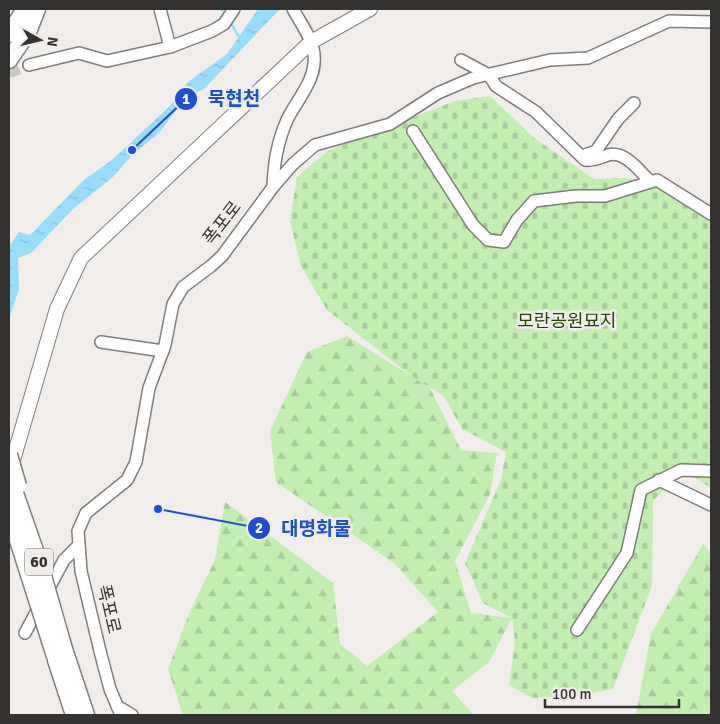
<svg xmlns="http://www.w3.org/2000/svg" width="720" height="724" font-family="Signika,'Noto Sans KR',sans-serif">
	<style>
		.forest { fill: url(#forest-firs) }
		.cemetery { fill: url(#cemetery-stones) }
		.water { fill: url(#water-ripples) }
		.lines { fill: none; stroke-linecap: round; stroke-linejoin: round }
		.stream { stroke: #98ddfc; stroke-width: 2.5 }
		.minor-tunnel { stroke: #cac8c5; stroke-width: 11; stroke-dasharray: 11 5.5; stroke-linecap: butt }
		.minor-casing { stroke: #7f7d7a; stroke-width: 14 }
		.major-casing { stroke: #7f7d7a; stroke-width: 16 }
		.highway-casing { stroke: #7f7d7a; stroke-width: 19 }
		.minor { stroke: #fff; stroke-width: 11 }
		.major { stroke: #fff; stroke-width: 14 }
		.highway { stroke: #fff; stroke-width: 16 }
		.highway-bridge-casing { stroke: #7f7d7a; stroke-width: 19; stroke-linecap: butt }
		.highway-bridge { stroke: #fff; stroke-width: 16 }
		.labels { text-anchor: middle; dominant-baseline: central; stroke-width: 5; stroke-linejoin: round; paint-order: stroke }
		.shield { fill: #f0edea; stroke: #6c6b69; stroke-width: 1 }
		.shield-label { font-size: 16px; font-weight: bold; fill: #343332 }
		.street-label { font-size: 18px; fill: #343332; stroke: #f0edea }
		.park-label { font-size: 18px; fill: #1d4702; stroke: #f0edea }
		.leader { fill: none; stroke: #1d4ed8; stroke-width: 2 }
		.callout-dot { fill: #1d4ed8; stroke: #f0edea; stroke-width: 2 }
		.mark-label { font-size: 15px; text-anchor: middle; font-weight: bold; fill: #fff }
		.callout-label { font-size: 19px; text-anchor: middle; font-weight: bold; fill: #1d4ed8; stroke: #f0edea; stroke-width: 5; stroke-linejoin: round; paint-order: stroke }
	</style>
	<defs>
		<pattern id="forest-firs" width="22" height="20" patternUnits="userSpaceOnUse" patternTransform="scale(1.25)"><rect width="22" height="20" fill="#c2eeb0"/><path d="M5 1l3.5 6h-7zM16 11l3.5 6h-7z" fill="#a7cd98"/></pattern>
		<pattern id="cemetery-stones" width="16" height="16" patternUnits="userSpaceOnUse" patternTransform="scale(1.25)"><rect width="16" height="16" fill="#c2eeb0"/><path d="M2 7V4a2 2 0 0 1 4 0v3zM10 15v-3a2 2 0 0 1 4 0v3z" fill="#a7cd98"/></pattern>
		<pattern id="water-ripples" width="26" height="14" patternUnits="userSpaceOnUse" patternTransform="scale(1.25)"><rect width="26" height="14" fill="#98ddfc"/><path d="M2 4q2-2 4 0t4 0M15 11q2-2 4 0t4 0" fill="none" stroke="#84bed8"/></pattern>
	</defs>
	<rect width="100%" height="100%" fill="#f0edea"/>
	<g class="forest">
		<polygon points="347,336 430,388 461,450 497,453 490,494 455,561 471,613 512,618 489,662 452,691 474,715 183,715 168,669 190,611 215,560 225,502 333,583 340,644 367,666 438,612 394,563 276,482 270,431 307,352"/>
		<polygon points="703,544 711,553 711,715 636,715 651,634"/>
	</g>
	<polygon class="cemetery" points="490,96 534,138 594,179 624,178 660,183 682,204 706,219 711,219 711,488 683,470 653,501 652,586 613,689 576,696 532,698 509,685 515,642 512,618 483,603 465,563 501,480 506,452 462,429 444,396 414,378 327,310 301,266 290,221 297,177 329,150 455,101"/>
	<polygon class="water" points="258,9 280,9 204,89 187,96 159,133 132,155 113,177 74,208 31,253 18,258 19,289 9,319 9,247 19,232 30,235 84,180 113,159 168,108 188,82 227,54"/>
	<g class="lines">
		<g class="stream">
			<polyline points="221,9 224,12"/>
			<polyline points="232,25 239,37"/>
		</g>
		<polyline class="minor-tunnel" points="9,73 29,65"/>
		<g class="minor-casing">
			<g id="minor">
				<polyline points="160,9 170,47"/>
				<path d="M461 60 489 75 496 86 536 112 585 160C595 161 599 158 608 155 625 150 640 172 651 182"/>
				<polyline points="29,65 79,53 107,61 170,47 212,31 224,24 234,9"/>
				<polyline points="413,131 473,225 488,240 504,242 517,220 534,201 576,196 605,196 657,180 711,214"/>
				<polyline points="582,156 596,151 618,119 634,103"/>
				<path d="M273 187C274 163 277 143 287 120 297 99 317 80 314 54 312 38 300 22 293 9"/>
				<polyline points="101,342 163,351"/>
				<polyline points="659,480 711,505"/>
				<polyline points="577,630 627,553 641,490 681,470 711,471"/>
				<polyline points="25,633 64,560 78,546"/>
				<polyline points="117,706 132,715"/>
				<polyline points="121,715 110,689 100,651 81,571 78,531 86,513 127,480 136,462 149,388 165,345 173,304 183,287 211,266 222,256 273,187 293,164 315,145 390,124 438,93 473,78 550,60 588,58 669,21 711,22"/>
			</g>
		</g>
		<g class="major-casing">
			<polyline id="major" points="11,467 57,309 81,258 311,42 370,9"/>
		</g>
		<g class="highway-casing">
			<g id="highway">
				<polyline points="9,34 25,9"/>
				<polyline points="9,60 28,32 37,9"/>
				<polyline points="64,649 86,715"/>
				<polyline points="56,660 74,715"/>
			</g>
		</g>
		<use href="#minor" class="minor"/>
		<use href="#major" class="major"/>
		<use href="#highway" class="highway"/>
		<g class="highway-bridge-casing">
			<g id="highway-bridge">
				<polyline points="9,455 18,486"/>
				<polyline points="9,476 40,565 64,649"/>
				<polyline points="9,512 55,656"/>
			</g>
		</g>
		<use href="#highway-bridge" class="highway-bridge"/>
	</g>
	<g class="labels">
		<rect class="shield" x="25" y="548.5" width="28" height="27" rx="4"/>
		<g class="shield-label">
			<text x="39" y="562">60</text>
		</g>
		<g class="street-label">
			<text transform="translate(222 223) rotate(-52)">폭포로</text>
			<text transform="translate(109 609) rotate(77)">폭포로</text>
		</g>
		<g class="park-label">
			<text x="567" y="321">모란공원묘지</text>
		</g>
	</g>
	<path class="leader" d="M132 150L186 99M158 509L259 528"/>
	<g class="callout-dot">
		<circle cx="132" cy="150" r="5"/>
		<circle cx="158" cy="509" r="5"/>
		<circle cx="186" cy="99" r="12"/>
		<circle cx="259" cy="528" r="12"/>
	</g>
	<g class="mark-label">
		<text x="186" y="104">1</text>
		<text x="259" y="533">2</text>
	</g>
	<g class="callout-label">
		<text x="234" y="105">묵현천</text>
		<text x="316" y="535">대명화물</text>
	</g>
	<rect width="720" height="724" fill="none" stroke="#343332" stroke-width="20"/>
	<g transform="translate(40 40) rotate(98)" stroke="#f0edea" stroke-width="4" paint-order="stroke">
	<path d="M0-4L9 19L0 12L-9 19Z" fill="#343332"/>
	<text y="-8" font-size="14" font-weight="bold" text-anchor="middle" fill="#343332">N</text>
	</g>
	<path d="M545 699v8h134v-8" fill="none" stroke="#343332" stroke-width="2.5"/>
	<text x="552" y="699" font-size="15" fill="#343332" stroke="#f0edea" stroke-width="4" paint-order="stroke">100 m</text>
</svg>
